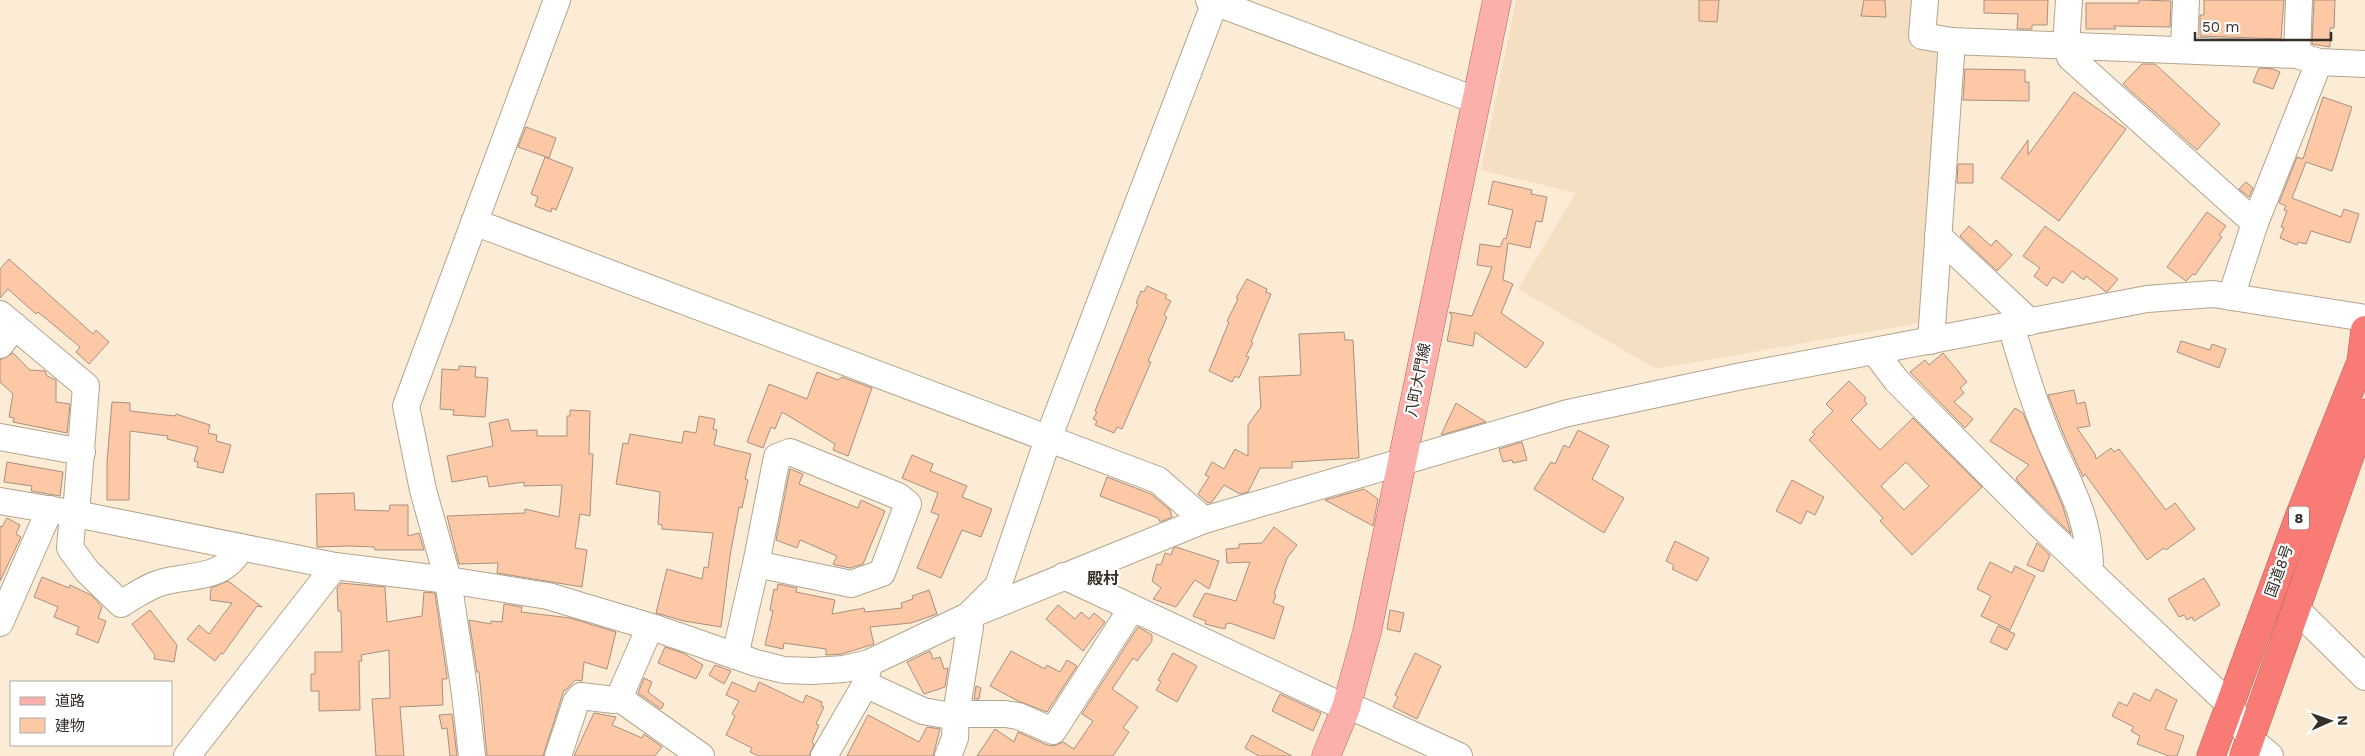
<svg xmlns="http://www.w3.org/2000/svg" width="2365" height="756" font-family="'Work Sans','Noto Sans JP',sans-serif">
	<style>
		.built { fill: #f4dfc3 }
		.building { fill: #fcc8a5; stroke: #a79081; fill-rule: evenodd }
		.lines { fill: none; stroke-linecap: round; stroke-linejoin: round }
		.minor-casing { stroke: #b3a48e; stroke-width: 28 }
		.major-casing { stroke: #b46059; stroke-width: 29 }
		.highway-casing { stroke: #b46059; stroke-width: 29 }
		.minor { stroke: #fff; stroke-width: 26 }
		.major { stroke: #fbb0ac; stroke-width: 28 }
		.highway { stroke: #f87b75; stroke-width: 28 }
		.labels { text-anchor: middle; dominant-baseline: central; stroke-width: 4.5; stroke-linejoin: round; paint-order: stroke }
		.shield { fill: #fff; stroke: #726d67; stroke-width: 1 }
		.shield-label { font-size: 14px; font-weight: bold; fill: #352f26 }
		.street-label { font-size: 15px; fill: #352f26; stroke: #fff }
		.neighbourhood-label { font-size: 16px; font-weight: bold; fill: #352f26; stroke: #fff }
	</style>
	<rect width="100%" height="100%" fill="#fdecd5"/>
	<polygon class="built" points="1516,0 1916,0 1912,49 1939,49 1925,322 1656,369 1518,289 1576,193 1481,170"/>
	<g class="building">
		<polygon points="1699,0 1719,0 1717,22 1699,21"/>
		<polygon points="1864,0 1885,0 1886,17 1861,16"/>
		<polygon points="1984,0 2048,0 2047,25 2032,25 2032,29 2017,29 2018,14 1984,13"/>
		<polygon points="2139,0 2171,1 2170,27 2114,26 2116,29 2086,29 2086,3 2139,3"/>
		<polygon points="2204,0 2284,0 2281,39 2200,36 2200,15 2204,15"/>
		<polygon points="2314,0 2335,0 2334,28 2330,28 2330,47 2312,44"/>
		<polygon points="2142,64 2155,64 2220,124 2197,150 2123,84"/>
		<polygon points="2259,68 2273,69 2280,72 2273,89 2253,82"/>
		<polygon points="1965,69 2025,70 2025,82 2029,82 2029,101 1963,100"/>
		<polygon points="2074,92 2126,129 2059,221 2001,178 2028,140 2028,155"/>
		<polygon points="2323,97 2352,107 2332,171 2306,162 2292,198 2341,217 2344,209 2359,214 2350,243 2311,231 2306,244 2298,242 2297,245 2280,238 2284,228 2281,227 2287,211 2284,210 2286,206 2279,203 2297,157 2303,159"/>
		<polygon points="526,127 556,138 549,158 518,147"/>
		<polygon points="545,157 573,168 556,210 552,208 551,212 535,206 538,197 531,194"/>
		<polygon points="1958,164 1973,164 1973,183 1957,183"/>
		<polygon points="1493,181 1532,190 1531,194 1547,197 1542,222 1536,221 1530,248 1508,243 1503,280 1513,284 1501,313 1544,343 1526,368 1475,332 1473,346 1447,341 1452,316 1449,312 1472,316 1492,267 1477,265 1480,244 1500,247 1504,238 1506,239 1513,210 1488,204"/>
		<polygon points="2246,182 2253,188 2249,197 2239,189"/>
		<polygon points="2207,212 2226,226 2219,235 2222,237 2195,275 2193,274 2186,281 2167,267"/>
		<polygon points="1969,226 1991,246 1996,240 2012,255 1997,271 1960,236"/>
		<polygon points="2045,226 2118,279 2108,291 2106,292 2086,276 2084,280 2072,271 2063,283 2053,277 2047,286 2034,276 2040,268 2023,256"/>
		<polygon points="9,259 93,334 96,330 109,342 89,364 76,352 80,347 38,312 36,314 8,289 0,298 0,269"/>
		<polygon points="1247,279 1267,289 1266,292 1271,294 1251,342 1253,343 1246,356 1249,357 1239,378 1235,376 1232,382 1209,371 1229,322 1227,321 1238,299 1236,298"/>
		<polygon points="1147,286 1167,295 1165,298 1171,301 1164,315 1167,317 1148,361 1151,362 1122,429 1117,427 1114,433 1095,425 1097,421 1093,419 1097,412 1095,411 1138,304 1136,303 1141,291 1144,292"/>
		<polygon points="1344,332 1345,340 1353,340 1359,458 1292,462 1292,468 1260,468 1248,492 1240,494 1224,485 1212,502 1208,503 1198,494 1209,477 1205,475 1212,462 1224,469 1235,449 1248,456 1248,425 1261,407 1259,377 1301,375 1299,334"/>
		<polygon points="2181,341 2210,350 2212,344 2226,349 2219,368 2177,352"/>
		<polygon points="13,353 30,370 45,371 47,376 56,380 56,402 70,404 67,433 13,422 14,418 9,417 13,394 0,382 0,360"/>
		<polygon points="1943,353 1967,382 1960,388 1964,393 1954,402 1973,419 1965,428 1910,372 1925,360 1929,365"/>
		<polygon points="459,366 476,367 475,377 488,378 485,417 453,415 454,410 440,409 442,369 459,370"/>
		<polygon points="817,372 838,380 842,377 872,388 848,456 833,450 835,444 782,412 775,429 771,427 763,448 747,442 769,384 807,399"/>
		<path d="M1849 381 1866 398 1864 400 1867 404 1851 420 1880 450 1913 418 1982 487 1912 555 1880 521 1883 518 1809 440 1815 434 1812 432 1833 411 1826 404ZM1906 462 1929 486 1904 510 1881 486Z"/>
		<polygon points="2074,390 2077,404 2085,402 2090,426 2077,428 2095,454 2096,459 2111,448 2114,452 2119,449 2166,510 2175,503 2195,529 2166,550 2164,548 2147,560 2085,474 2083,477 2066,440 2048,395"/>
		<polygon points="112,402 130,403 130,411 175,416 176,414 210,425 208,433 217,435 216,441 231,445 223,473 197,467 198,462 194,461 198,447 167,439 168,436 130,431 129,500 107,500 107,462"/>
		<polygon points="1456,403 1486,422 1441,435"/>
		<polygon points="2015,408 2023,413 2063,507 2071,534 2018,482 2016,478 2029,465 1990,441"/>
		<polygon points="570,410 590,411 589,454 593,454 590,516 580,514 575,548 587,550 582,587 497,573 498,563 459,564 447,516 525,513 525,509 559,517 562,485 524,486 524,482 489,487 487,476 452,482 447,456 493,446 489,423 508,419 511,431 537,430 537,436 567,436 567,416 570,416"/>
		<polygon points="699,416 715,419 713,429 717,430 714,445 751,454 745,479 748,480 742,508 739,507 730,556 721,627 684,621 656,613 667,569 702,579 704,567 708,568 713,533 662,529 662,525 658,524 660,492 616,484 623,443 628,444 630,434 682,443 684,431 696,433"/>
		<polygon points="1578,430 1609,446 1592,479 1624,498 1604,533 1534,489 1551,462 1555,464 1564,445 1569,448"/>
		<polygon points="1522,442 1527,460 1513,463 1512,460 1503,462 1499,449"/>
		<polygon points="912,455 933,464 930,471 967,486 962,497 992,509 981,537 962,530 941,578 917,568 939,515 931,512 938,493 902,478"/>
		<polygon points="7,462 63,472 60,496 31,491 32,486 4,482"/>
		<polygon points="790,469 803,474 799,484 858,508 861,500 885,511 863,564 850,568 836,565 833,564 837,556 800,540 797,548 776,540"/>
		<polygon points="1107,477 1151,494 1170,510 1172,517 1160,522 1158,518 1100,496"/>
		<polygon points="1792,480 1824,497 1815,515 1807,511 1801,524 1776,511"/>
		<polygon points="1364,489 1378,499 1373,526 1325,500"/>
		<polygon points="354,493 355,510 389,511 390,505 408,505 408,536 419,533 424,550 375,550 374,547 349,546 317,547 316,494"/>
		<polygon points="7,518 20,525 16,534 21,537 0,581 0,526 2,527"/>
		<polygon points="1274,527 1297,545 1287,558 1274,594 1276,595 1273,603 1284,607 1274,639 1230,623 1226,624 1225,629 1205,624 1206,621 1193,616 1205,593 1236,601 1250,562 1227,563 1226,549 1239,548 1239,544 1262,543"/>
		<polygon points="1675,541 1709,558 1697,581 1672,569 1674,565 1666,561"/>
		<polygon points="2037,543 2050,555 2043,572 2027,565"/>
		<polygon points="1176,547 1219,561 1209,589 1195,580 1176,607 1153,599 1161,588 1152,581 1157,564 1161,565 1165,553 1171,555 1173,549"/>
		<polygon points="1990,562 2012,573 2015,566 2035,576 2010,630 1981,616 1991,596 1977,589"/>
		<polygon points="42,577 69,588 70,585 91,595 102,607 98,618 106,621 98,643 76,634 79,627 54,617 58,607 34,597"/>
		<polygon points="2204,578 2220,605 2194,621 2192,617 2187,620 2184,615 2179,617 2168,599"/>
		<polygon points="228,581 262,607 257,606 223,654 221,653 215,661 187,639 199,625 209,634 232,603 210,600 211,588"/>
		<polygon points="341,583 385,587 387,622 422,616 424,592 435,593 447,677 447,679 442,679 443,705 400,707 404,756 376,756 372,699 390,698 389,650 361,655 362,661 359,661 360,710 319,711 319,691 311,691 311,674 315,674 315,652 342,652 341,611 338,611 337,588"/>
		<polygon points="778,584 797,588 796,592 835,600 832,614 864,608 865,612 902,608 901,603 913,599 912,596 929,590 937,614 911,623 870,627 874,644 842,654 826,655 826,649 784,643 783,649 765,645 773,611 770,610 774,589 777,590"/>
		<polygon points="504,604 522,607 521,612 570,618 616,632 607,669 584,662 582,681 575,680 566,690 564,690 543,756 487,756 479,672 477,672 469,620 491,624 491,621 502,622"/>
		<polygon points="1058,605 1075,619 1081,612 1089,619 1094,613 1105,622 1083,651 1046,619"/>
		<polygon points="150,610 177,645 174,662 154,659 155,655 132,624"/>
		<polygon points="1390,610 1404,613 1400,632 1387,629"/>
		<polygon points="1998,626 2015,634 2007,650 1990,642"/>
		<polygon points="1138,627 1152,635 1152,641 1137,661 1133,658 1112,689 1138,707 1123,728 1129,732 1113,756 977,756 995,729 1014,742 1018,732 1047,745 1054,746 1063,742 1074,749 1093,721 1082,714"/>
		<polygon points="665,647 683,653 703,665 696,679 658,663"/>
		<polygon points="930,651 933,659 940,657 944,669 948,668 945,687 924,694 907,662"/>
		<polygon points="1011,651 1045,669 1047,665 1060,672 1067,660 1077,666 1047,712 1018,701 990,686"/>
		<polygon points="1173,653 1197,666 1177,702 1156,690 1161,682 1158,680"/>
		<polygon points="1415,653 1441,666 1417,719 1393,707 1398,697 1395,695"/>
		<polygon points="715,665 731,671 724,684 709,675"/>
		<polygon points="644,678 652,682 648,692 664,704 661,709 638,693"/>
		<polygon points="732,682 755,692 759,682 803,703 806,695 822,702 821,706 824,707 816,724 819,725 812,742 814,744 809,756 759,756 750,752 752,748 726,735 735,716 732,714 739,701 726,695"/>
		<polygon points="976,686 981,688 979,699 974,699"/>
		<polygon points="2156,689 2177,700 2165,729 2184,736 2177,756 2169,756 2137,744 2140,736 2131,731 2134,727 2112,716 2119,702 2127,706 2134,693 2150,701"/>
		<polygon points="1280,694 1321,713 1313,731 1272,711"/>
		<polygon points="594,713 616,717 612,725 642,738 644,734 662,747 655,756 574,756"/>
		<polygon points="452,714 457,756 450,756 447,728 442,729 439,715"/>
		<polygon points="868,715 919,742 927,727 940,729 933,756 847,756"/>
		<polygon points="1252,735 1292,756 1259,756 1245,748"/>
	</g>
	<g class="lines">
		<g class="minor-casing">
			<g id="minor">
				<polyline points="1209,0 1475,100"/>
				<polyline points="1925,0 1922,36 1952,41 2297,55 2319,62 2365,64"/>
				<polyline points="2069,0 2066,45 2070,57 2255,223"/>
				<polyline points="2184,49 2186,0"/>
				<polyline points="2297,55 2299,0"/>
				<polyline points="474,222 1158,480 1204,520"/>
				<polyline points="1938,236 2030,322"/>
				<polyline points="2231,297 2255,223 2319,62"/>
				<polyline points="0,314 86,386 76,514"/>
				<path d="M2011 326C2023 366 2035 407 2052 446 2071 489 2087 514 2090 562L2086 568"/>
				<polyline points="1931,341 1952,41"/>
				<polyline points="0,345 15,326"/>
				<polyline points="1875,352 1896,380 2038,523 2229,704 2250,739 2270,756"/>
				<polyline points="0,437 82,452"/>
				<polyline points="0,501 76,514 335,566 448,580 548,596 658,629 756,663 784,670 812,671 844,669 869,663 968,616 1204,520 1568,413 1737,377 2147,299 2213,294 2365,318"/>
				<path d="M73 513 70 548 87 571 121 604C134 596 148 586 163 582 194 574 224 580 241 547"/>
				<polyline points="1064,576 1346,708 1361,711 1459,756"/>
				<polyline points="2296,609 2365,677"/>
				<polyline points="0,623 50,509"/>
				<polyline points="650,627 619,698 701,756"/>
				<polyline points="735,656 756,564 851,584 882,573 908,504 898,496 790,452 777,457 756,564"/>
				<polyline points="865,684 923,711 956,717"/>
				<polyline points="956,714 1005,714 1018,716 1053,731 1132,608"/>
				<polyline points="187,756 335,566"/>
				<polyline points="472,756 465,694 448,580 423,490 406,406 557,0"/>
				<polyline points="558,756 576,702 581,696 614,700 619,698"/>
				<polyline points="824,756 864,687 869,663"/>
				<polyline points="948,756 955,738 956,714 970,627 968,616 998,586 1048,439 1215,2"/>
			</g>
		</g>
		<g class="major-casing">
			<polyline id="major" points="1326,756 1346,708 1367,632 1497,0"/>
		</g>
		<g class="highway-casing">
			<g id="highway">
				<polyline points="2211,756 2299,517 2361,362 2365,330"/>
				<polyline points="2244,756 2365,413"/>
			</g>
		</g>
		<use href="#minor" class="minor"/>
		<use href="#major" class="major"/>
		<use href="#highway" class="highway"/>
	</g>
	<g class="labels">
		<rect class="shield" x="2289" y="506.5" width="20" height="23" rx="4"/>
		<g class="shield-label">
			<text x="2299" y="518">8</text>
		</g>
		<g class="street-label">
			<text transform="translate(1418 380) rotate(-79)">八町大門線</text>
			<text transform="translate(2279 571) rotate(-70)">国道8号</text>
		</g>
		<g class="neighbourhood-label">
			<text x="1103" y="578">殿村</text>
		</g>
	</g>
	<rect x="10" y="681" width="162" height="65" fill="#ffffff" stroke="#aeaca8"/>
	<rect x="20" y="697" width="25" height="8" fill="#fbb0ac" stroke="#aeaca8"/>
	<text x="55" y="706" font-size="15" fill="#352f26">道路</text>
	<rect x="20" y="718" width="25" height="15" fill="#fcc8a5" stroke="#aeaca8"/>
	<text x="55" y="731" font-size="15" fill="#352f26">建物</text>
	<g transform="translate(2330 721) rotate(88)" stroke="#ffffff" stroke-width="4" paint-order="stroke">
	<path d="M0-4L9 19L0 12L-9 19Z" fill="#352f26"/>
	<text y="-8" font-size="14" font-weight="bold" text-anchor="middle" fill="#352f26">N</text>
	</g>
	<path d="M2195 32v8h136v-8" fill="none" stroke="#352f26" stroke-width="2.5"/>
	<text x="2202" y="32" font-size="15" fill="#352f26" stroke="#ffffff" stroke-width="4" paint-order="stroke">50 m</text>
</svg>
